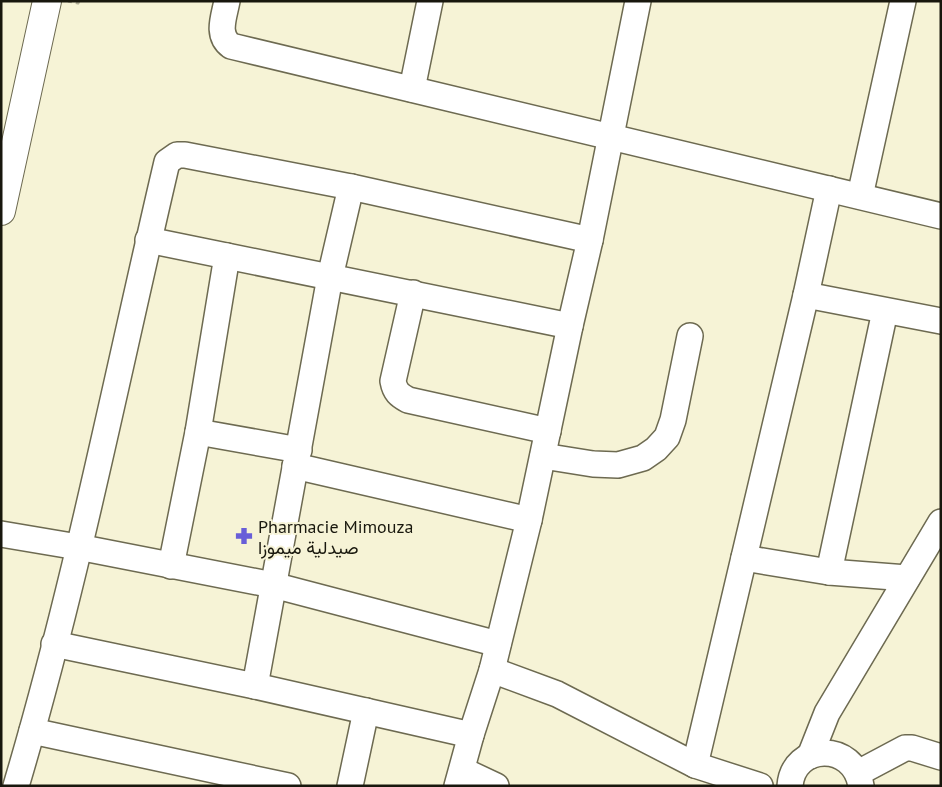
<svg xmlns="http://www.w3.org/2000/svg" width="942" height="787" font-family="'PT Sans',Vazirmatn,sans-serif">
	<style>
		.lines { fill: none; stroke-linecap: round; stroke-linejoin: round }
		.minor-casing { stroke: #6d6a51; stroke-width: 28 }
		.major-casing { stroke: #6d6a51; stroke-width: 30 }
		.path { stroke: #b0ae97; stroke-width: 3; stroke-dasharray: 4 4; stroke-linecap: butt }
		.minor { stroke: #fff; stroke-width: 25 }
		.major { stroke: #fff; stroke-width: 28 }
		.labels { text-anchor: middle; dominant-baseline: central; stroke-width: 4; stroke-linejoin: round; paint-order: stroke }
		.poi-label { font-size: 18px; fill: #18170d; stroke: #f6f3d6; text-anchor: start }
	</style>
	<rect width="100%" height="100%" fill="#f6f3d6"/>
	<g class="lines">
		<g class="minor-casing">
			<g id="minor">
				<path d="M227 1C224 17 216 35 231 46L941 216"/>
				<polyline points="412,89 430,1"/>
				<polyline points="860,196 903,1"/>
				<polyline points="148,240 570,326"/>
				<path d="M413 293 393 381C395 392 399 395 408 400L548 431"/>
				<polyline points="806,295 941,321"/>
				<polyline points="198,432 299,450"/>
				<polyline points="543,456 593,464 618,465 643,458 656,449 667,437 673,420 690,336"/>
				<polyline points="295,466 529,520"/>
				<polyline points="1,534 78,547 273,585 498,644"/>
				<polyline points="744,558 829,572 907,578"/>
				<polyline points="171,566 198,432 227,256"/>
				<polyline points="829,572 885,311"/>
				<polyline points="54,644 255,686 330,277 351,187"/>
				<polyline points="492,670 557,694 695,765 760,786"/>
				<polyline points="255,686 471,735"/>
				<polyline points="32,731 288,786"/>
				<polyline points="810,756 827,713 941,522"/>
				<polyline points="695,765 806,295 829,189"/>
				<polyline points="462,770 496,786"/>
				<polyline points="858,773 905,748 912,748 941,757"/>
				<path d="M16 786C77 581 118 370 167 162L177 155H185L351 187 590 240"/>
				<polyline points="350,786 366,711"/>
				<polyline points="457,786 471,735 492,670 529,520 570,326 590,240 638,1"/>
				<path d="M790 786C793 743 854 741 861 786"/>
			</g>
		</g>
		<g class="major-casing">
			<polyline id="major" points="1,211 47,1"/>
		</g>
		<polyline class="path" points="68,1 78,3 79,1"/>
		<use href="#minor" class="minor"/>
		<use href="#major" class="major"/>
	</g>
	<defs>
		<g id="pharmacy-bare" transform="scale(1.35)"><path d="M-2-6h4v4h4v4h-4v4h-4v-4h-4v-4h4Z" fill="#685ed8" stroke="#f6f3d6" stroke-width="2.5" paint-order="stroke"/></g>
	</defs>
	<g fill-rule="evenodd">
		<use href="#pharmacy-bare" x="244" y="536"/>
	</g>
	<g class="labels">
		<g class="poi-label">
			<text x="258" y="526">Pharmacie Mimouza<tspan x="258" dy="21">صيدلية ميموزا</tspan></text>
		</g>
	</g>
	<rect width="942" height="787" fill="none" stroke="#18170d" stroke-width="5"/>
</svg>
